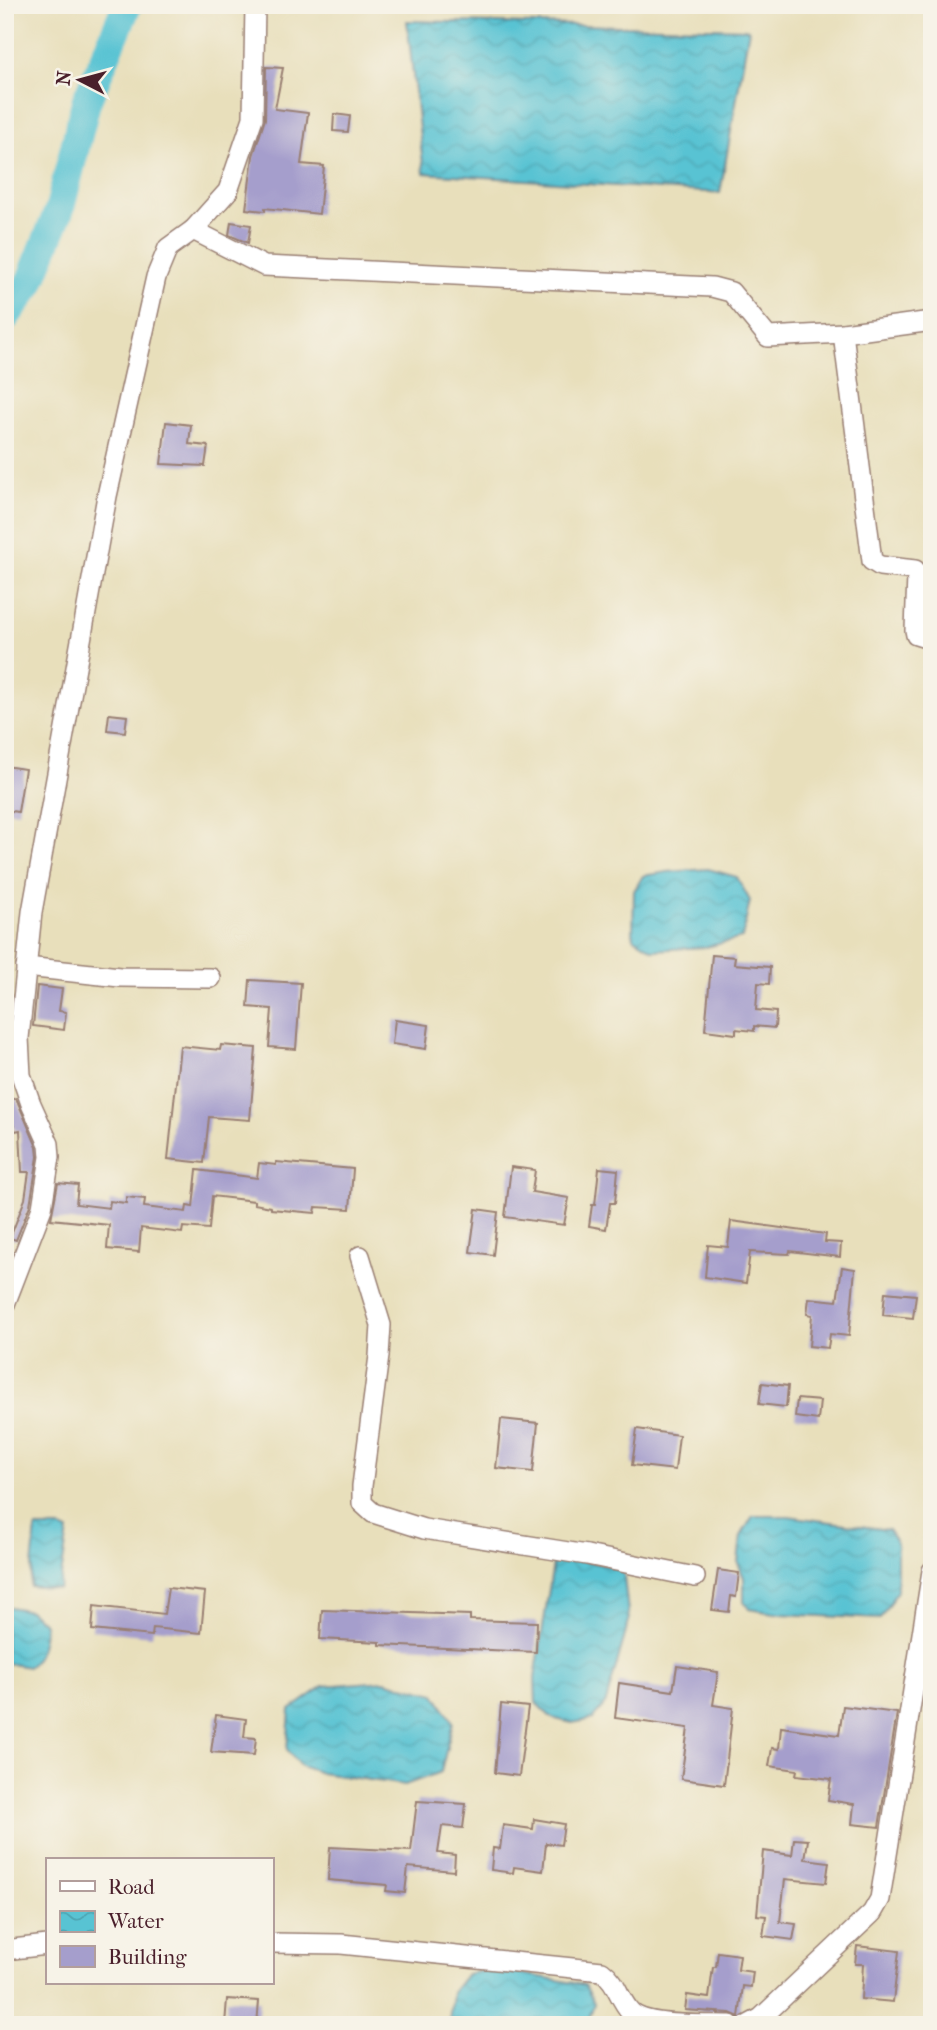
<svg xmlns="http://www.w3.org/2000/svg" width="937" height="2030" font-family="'IM FELL French Canon',serif">
	<style>
		.water { fill: url(#water-waves); stroke: #51717f; stroke-width: 2 }
		.lines { fill: none; stroke-linecap: round; stroke-linejoin: round }
		.river { stroke: #58c3d3; stroke-width: 30 }
		.building { fill: #a59ecc }
		.minor-casing { stroke: #997f73; stroke-width: 22 }
		.minor { stroke: #fff; stroke-width: 19 }
	</style>
	<defs>
		<pattern id="water-waves" width="16" height="10" patternUnits="userSpaceOnUse" patternTransform="scale(1.75)"><rect width="16" height="10" fill="#58c3d3"/><path d="M0 5q4-4 8 0t8 0" fill="none" stroke="#4ea7b5"/></pattern>
	</defs>
	<rect width="100%" height="100%" fill="#f7f3e8"/>
	<filter id="ink" filterUnits="userSpaceOnUse"><feTurbulence type="fractalNoise" baseFrequency=".0143" numOctaves="2"/><feDisplacementMap in="SourceGraphic" scale="14" xChannelSelector="R" yChannelSelector="G"/><feConvolveMatrix kernelMatrix="1 2 1 2 8 2 1 2 1" color-interpolation-filters="sRGB"/></filter>
	<filter id="wash" filterUnits="userSpaceOnUse"><feTurbulence type="fractalNoise" baseFrequency=".00686" numOctaves="4" result="noise"/><feDisplacementMap in="SourceGraphic" scale="28" xChannelSelector="R" yChannelSelector="G"/><feGaussianBlur stdDeviation="1.57" result="paint"/><feColorMatrix in="noise" values="0 0 0 0 0 0 0 0 0 0 0 0 0 0 0 0 0 1.4 0 .05"/><feComposite in="paint" operator="in"/></filter>
	<g filter="url(#wash)">
		<rect width="100%" height="100%" fill="#e8dfbb"/>
		<g class="water">
			<polygon points="407,21 749,29 720,193 424,173"/>
			<polygon points="708,869 737,877 750,901 742,938 706,947 653,950 633,937 634,891 643,876 667,872"/>
			<polygon points="753,1516 788,1516 888,1530 897,1543 897,1591 880,1619 781,1614 749,1609 744,1601 744,1578 738,1563 741,1536"/>
			<polygon points="36,1528 61,1528 68,1531 59,1589 30,1586"/>
			<polygon points="557,1557 623,1568 629,1621 606,1702 593,1719 572,1723 552,1718 536,1703 535,1678 553,1564"/>
			<path d="M5 1606 30 1611 45 1624C43 1639 41 1658 28 1667L5 1663Z"/>
			<polygon points="384,1681 435,1694 453,1722 441,1772 405,1785 321,1773 300,1766 287,1750 290,1710 324,1686"/>
			<polygon points="495,1969 585,1985 594,2003 587,2025 449,2025 452,1993 467,1974"/>
		</g>
		<g class="lines">
			<polyline class="river" points="5,317 29,285 60,208 86,102 127,5"/>
		</g>
		<g id="blocks">
			<g class="building">
				<polygon points="266,67 283,68 275,109 308,113 301,164 324,166 319,214 265,208 265,211 246,209 253,156 265,119"/>
				<polygon points="334,114 350,116 348,132 333,131"/>
				<polygon points="231,222 251,225 248,243 229,235"/>
				<polygon points="166,422 191,425 189,444 208,446 205,466 161,464"/>
				<polygon points="109,714 127,716 125,732 107,730"/>
				<polygon points="5,766 25,769 18,812 5,810"/>
				<polygon points="712,955 735,957 734,964 770,967 769,984 758,983 756,1010 776,1012 775,1028 754,1026 754,1031 736,1029 736,1034 705,1030"/>
				<polygon points="250,980 301,983 296,1049 269,1047 272,1009 248,1007"/>
				<polygon points="37,986 62,989 59,1011 66,1012 64,1030 33,1026"/>
				<polygon points="395,1020 429,1025 426,1049 392,1044"/>
				<polygon points="221,1045 256,1048 250,1120 209,1117 204,1163 168,1159 180,1046 220,1050"/>
				<polygon points="16,1098 37,1147 38,1157 30,1205 16,1240 10,1238 25,1199 29,1172 22,1172 20,1130 15,1131 7,1101"/>
				<polygon points="276,1162 353,1169 350,1209 316,1207 315,1213 271,1209 271,1207 254,1204 254,1201 212,1196 209,1229 183,1227 182,1233 141,1228 139,1252 107,1249 109,1225 51,1219 58,1183 78,1185 76,1204 109,1208 110,1201 126,1203 126,1197 145,1199 144,1207 186,1212 187,1206 193,1207 197,1170 257,1178 259,1163 276,1165"/>
				<polygon points="511,1167 535,1170 532,1192 569,1198 564,1225 505,1217"/>
				<polygon points="599,1168 618,1170 615,1203 610,1203 606,1229 589,1226 592,1205 595,1205"/>
				<polygon points="476,1209 498,1212 493,1255 470,1252"/>
				<polygon points="731,1221 826,1234 825,1242 841,1243 840,1257 790,1251 789,1254 750,1252 746,1283 705,1277 708,1245 728,1247"/>
				<polygon points="842,1267 855,1269 849,1336 830,1334 828,1348 809,1346 812,1315 807,1314 809,1298 837,1301"/>
				<polygon points="885,1292 916,1295 913,1318 883,1315"/>
				<polygon points="762,1383 788,1386 786,1407 759,1404"/>
				<polygon points="797,1399 820,1401 818,1420 795,1417"/>
				<polygon points="501,1419 538,1423 533,1472 496,1468"/>
				<polygon points="637,1429 679,1435 675,1470 632,1465"/>
				<polygon points="718,1570 739,1573 736,1597 731,1596 729,1612 712,1610"/>
				<polygon points="168,1588 205,1592 201,1633 153,1628 152,1636 92,1630 94,1606 164,1614"/>
				<polygon points="322,1610 470,1615 470,1620 537,1622 536,1652 380,1645 380,1642 320,1639"/>
				<polygon points="677,1666 718,1672 713,1705 733,1708 724,1785 681,1779 688,1728 615,1718 619,1683 673,1691"/>
				<polygon points="501,1704 528,1707 519,1776 495,1773"/>
				<polygon points="843,1706 897,1713 879,1827 852,1824 854,1804 828,1800 831,1779 796,1775 797,1770 769,1766 772,1748 779,1749 781,1727 839,1735"/>
				<polygon points="216,1715 246,1719 244,1737 256,1738 254,1755 211,1752"/>
				<polygon points="417,1801 466,1804 463,1828 442,1826 438,1853 455,1855 454,1871 408,1867 405,1893 386,1891 387,1885 328,1880 330,1847 411,1851"/>
				<polygon points="534,1819 564,1824 561,1845 546,1843 543,1871 514,1867 513,1873 491,1870 493,1848 500,1849 503,1825 533,1829"/>
				<polygon points="794,1839 808,1840 805,1859 829,1862 826,1883 785,1879 780,1922 796,1924 793,1940 763,1936 766,1916 757,1915 763,1851 792,1855"/>
				<polygon points="857,1946 899,1951 893,2002 861,1999 863,1964 855,1964"/>
				<polygon points="718,1952 740,1955 738,1970 753,1972 751,1987 743,1986 739,2017 730,2013 685,2010 687,1995 709,1998 713,1967 716,1967"/>
				<polygon points="227,1999 259,2001 257,2025 225,2025"/>
			</g>
		</g>
	</g>
	<g filter="url(#ink)">
		<use href="#blocks" fill-opacity="0" stroke="#997f73" stroke-width="2"/>
		<g class="lines">
			<g class="minor-casing">
				<g id="minor">
					<polyline points="193,230 264,266 712,287 731,292 768,337 843,333 932,321"/>
					<polyline points="843,333 872,561 880,566 915,570 917,576 915,630 916,635 932,640"/>
					<polyline points="26,967 120,977 211,978"/>
					<polyline points="360,1256 381,1325 379,1356 362,1486 362,1503 373,1513 424,1529 587,1555 695,1577"/>
					<polyline points="5,1304 42,1208 50,1157 49,1144 31,1104 21,1075 19,1038 32,912 107,496 156,277 168,248 193,230 228,191 253,118 255,5"/>
					<path d="M271 1943 341 1944 602 1971C617 1982 618 1997 630 2011 644 2028 707 2024 730 2025"/>
					<polyline points="5,1950 47,1945"/>
					<polyline points="748,2025 761,2018 872,1913 880,1899 932,1571"/>
				</g>
			</g>
			<use href="#minor" class="minor"/>
		</g>
	</g>
	<rect width="937" height="2030" fill="none" stroke="#f7f3e8" stroke-width="28"/>
	<rect x="46" y="1858" width="228" height="126" fill="#f7f3e8" stroke="#b29e9c" stroke-width="2"/>
	<rect x="60" y="1881" width="35" height="10" fill="#ffffff" stroke="#b29e9c" stroke-width="2"/>
	<text x="108" y="1894" font-size="21" fill="#4a1f2b">Road</text>
	<rect x="60" y="1911" width="35" height="21" fill="url(#water-waves)" stroke="#b29e9c" stroke-width="2"/>
	<text x="108" y="1928" font-size="21" fill="#4a1f2b">Water</text>
	<rect x="60" y="1946" width="35" height="21" fill="#a59ecc" stroke="#b29e9c" stroke-width="2"/>
	<text x="108" y="1964" font-size="21" fill="#4a1f2b">Building</text>
	<g transform="translate(80 80) rotate(276)" stroke="#f7f3e8" stroke-width="5" paint-order="stroke">
	<path d="M0-5L12 26L0 18L-12 26Z" fill="#4a1f2b"/>
	<text y="-10" font-size="19" font-weight="bold" text-anchor="middle" fill="#4a1f2b">N</text>
	</g>
</svg>
